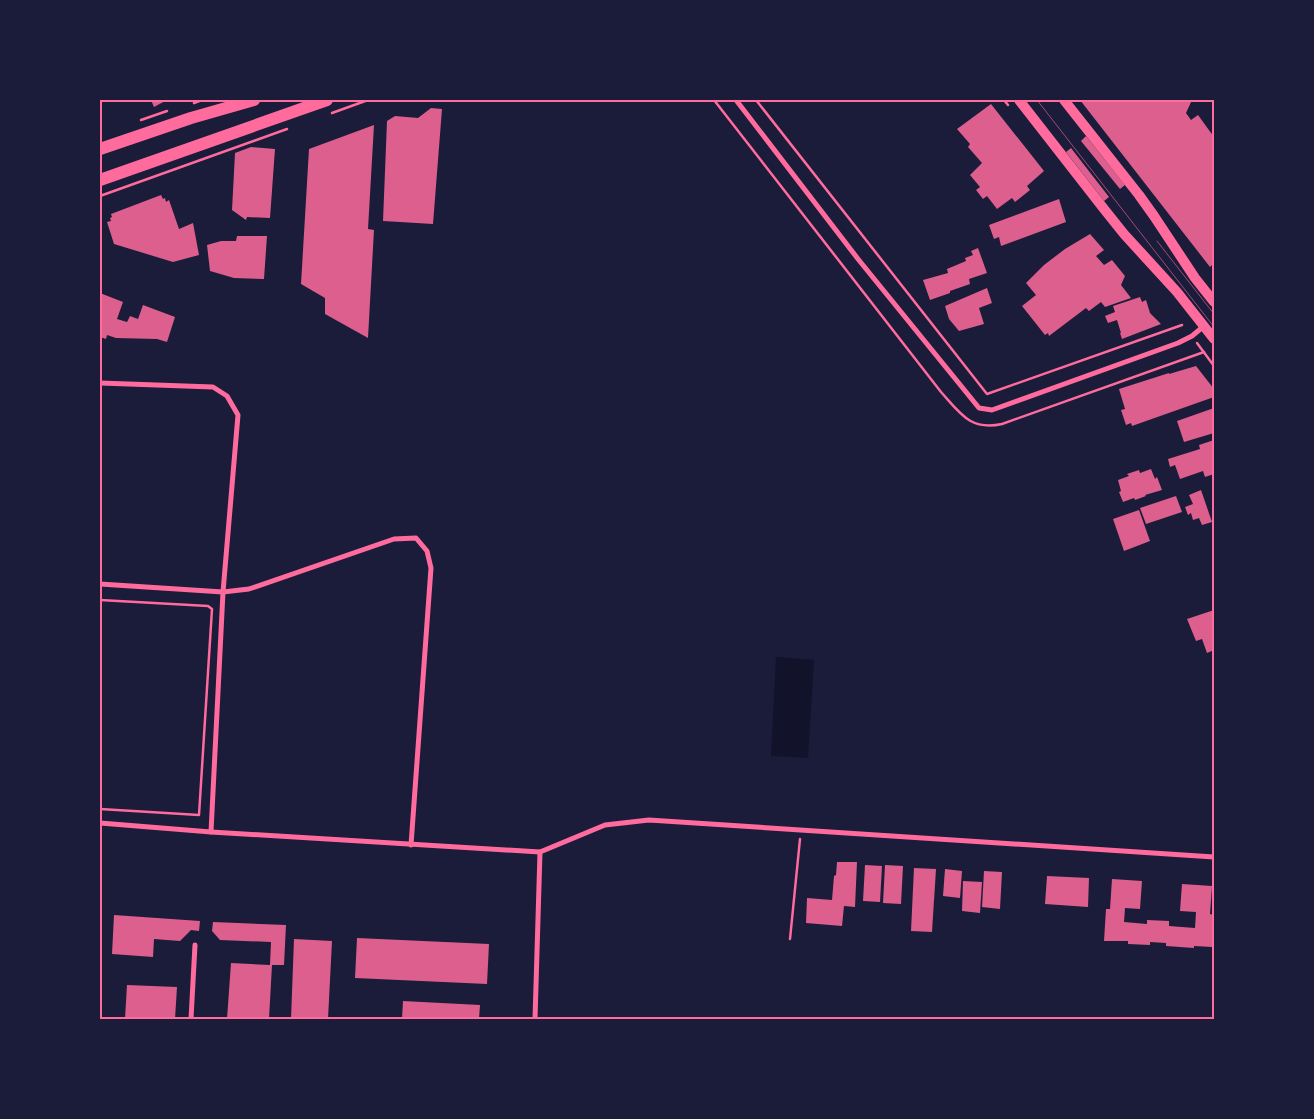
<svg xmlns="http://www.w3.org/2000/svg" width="1314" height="1119" font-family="Commissioner,sans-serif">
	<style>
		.water { fill: #12122b }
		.building { fill: #dd5f8e }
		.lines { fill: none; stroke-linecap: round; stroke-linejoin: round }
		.path { stroke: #ff6b9d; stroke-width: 2.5 }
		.minor { stroke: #ff6b9d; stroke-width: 5 }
		.secondary { stroke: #ff6b9d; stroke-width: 10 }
		.primary { stroke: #ff6b9d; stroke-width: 12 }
		.tram { stroke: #a44b75; stroke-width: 1 }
		.neatline { fill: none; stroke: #ff6b9d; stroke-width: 2 }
	</style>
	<rect width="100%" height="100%" fill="#1b1b3a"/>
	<polygon class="water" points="776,657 814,660 808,758 771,756"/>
	<g class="building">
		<polygon points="151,100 167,100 154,107"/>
		<polygon points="1080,100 1192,100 1186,113 1191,120 1198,115 1214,137 1214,263 1210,267"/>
		<polygon points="991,104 1044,171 1027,186 1030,190 1015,202 1012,198 997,209 987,196 983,199 976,190 980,187 970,175 982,163 968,147 970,144 957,129"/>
		<polygon points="431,108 442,109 433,224 383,221 387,121 395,116 418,118"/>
		<polygon points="374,125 368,229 374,230 368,338 325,314 325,298 301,284 309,149"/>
		<polygon points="1086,136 1125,185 1120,189 1081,141"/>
		<polygon points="251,147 275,149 270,218 247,217 246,220 232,210 235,153"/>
		<polygon points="1071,148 1109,197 1104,201 1066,152"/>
		<polygon points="161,195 163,199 165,198 166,202 169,200 179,229 193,223 199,255 173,262 114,244 107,222 111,221 110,218 112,217 111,214"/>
		<polygon points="1059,199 1066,222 1001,246 999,237 994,239 989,225"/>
		<polygon points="1090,234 1104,250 1096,256 1104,265 1112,260 1125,276 1121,285 1131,298 1105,307 1101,302 1089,311 1086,308 1049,336 1048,333 1045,335 1022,306 1036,295 1026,283 1044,265 1065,249"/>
		<polygon points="237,236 267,236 264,279 234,278 210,271 207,245 221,241 236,241"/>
		<polygon points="978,248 987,273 969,279 970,284 950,291 950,293 930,300 923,280 948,273 947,269 966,261 965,258 973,255 971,251"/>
		<polygon points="987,288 992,303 979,308 984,324 959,331 949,319 945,306"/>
		<polygon points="100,293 123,302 117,319 127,322 130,316 138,319 143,305 175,317 167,342 157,339 116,338 107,335 106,339 100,337"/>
		<polygon points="1140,297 1142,302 1146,300 1150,313 1161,324 1122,339 1120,333 1121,333 1117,320 1108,323 1105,316 1115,312 1113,306"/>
		<polygon points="1196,366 1214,389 1214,397 1132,426 1131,423 1126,425 1121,410 1125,409 1119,389 1169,373 1169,374"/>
		<polygon points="1214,408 1214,433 1184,442 1177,421"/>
		<polygon points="1214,440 1214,474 1205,477 1203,471 1180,479 1175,465 1170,467 1168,459 1200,449 1199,445"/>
		<polygon points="1151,469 1155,479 1157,477 1162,490 1145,495 1146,496 1135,500 1134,498 1123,502 1119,492 1121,491 1118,480 1129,476 1127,474 1139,470 1140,473"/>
		<polygon points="1201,490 1212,522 1202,525 1199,518 1193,520 1191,513 1188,515 1185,507 1193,504 1189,495"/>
		<polygon points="1176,496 1182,512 1146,524 1140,508"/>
		<polygon points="1139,510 1150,541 1124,551 1113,519"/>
		<polygon points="1214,610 1214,650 1207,653 1202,639 1196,641 1187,619"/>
		<polygon points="837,862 857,862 855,907 844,906 842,926 806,923 807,898 832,900 834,876 836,875"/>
		<polygon points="865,865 882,866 880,902 863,901"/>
		<polygon points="885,865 903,866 901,904 883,903"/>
		<polygon points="914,868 936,869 932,932 911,931"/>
		<polygon points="945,869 962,871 960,898 943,896"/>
		<polygon points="984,871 1002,872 1000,909 982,907"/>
		<polygon points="1047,876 1089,878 1088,907 1045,904"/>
		<polygon points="1112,879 1142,881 1140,909 1125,908 1124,922 1147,924 1147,920 1169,921 1169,926 1195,928 1196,912 1180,911 1182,884 1212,886 1210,914 1214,915 1212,947 1194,946 1194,948 1166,946 1166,943 1150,942 1150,945 1128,944 1128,941 1104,941 1106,909 1110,909"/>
		<polygon points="963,881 982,882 980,913 962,911"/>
		<polygon points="114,915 200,921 199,931 191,930 180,941 154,939 153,957 112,954"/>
		<polygon points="213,922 286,925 284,965 272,965 269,1019 227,1019 231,963 270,965 271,942 220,940 212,931"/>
		<polygon points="357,938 489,944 487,984 355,978"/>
		<polygon points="294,939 332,941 328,1019 291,1019"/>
		<polygon points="127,985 177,987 175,1019 125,1019"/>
		<polygon points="403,1001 480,1005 479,1019 402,1019"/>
	</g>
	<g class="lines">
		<g class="path">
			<path d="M714 100 941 392C960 413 970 431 1002 424L1204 352"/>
			<polyline points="756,100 987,394 1182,325"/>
			<polyline points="1004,100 1008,105"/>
			<polyline points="194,103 202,100"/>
			<polyline points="332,113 368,100"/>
			<polyline points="141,120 167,111"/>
			<polyline points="100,196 287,129"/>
			<polyline points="1197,343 1214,366"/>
			<polyline points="100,600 208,606 212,609 199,815 100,809"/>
			<polyline points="790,939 800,839"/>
		</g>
		<g class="minor">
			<polyline points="736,100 858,259 979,408 992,410 1178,343 1192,336 1204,326"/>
			<polyline points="100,383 213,387 227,396 238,415 223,592 211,832"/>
			<polyline points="100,584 223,592 249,589 394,539 416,538 427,551 431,568 411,845"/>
			<polyline points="100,823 211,832 540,852 605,825 649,820 1214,857"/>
			<polyline points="191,1019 195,945"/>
			<polyline points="535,1019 540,852"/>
		</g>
		<g class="secondary">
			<polyline points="1019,100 1104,209 1124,234 1177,292 1214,339"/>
			<polyline points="1064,100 1139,195 1154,216 1195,278 1214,302"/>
		</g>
		<g class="primary">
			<polyline points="100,149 191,118 254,100"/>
			<polyline points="100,180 327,100"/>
		</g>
		<g class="tram">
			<polyline points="1037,100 1214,327"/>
			<polyline points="1157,241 1214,314"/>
		</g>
	</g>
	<rect width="1314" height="1119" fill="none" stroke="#1b1b3a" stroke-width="202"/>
	<rect x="101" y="101" width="1112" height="917" class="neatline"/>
</svg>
